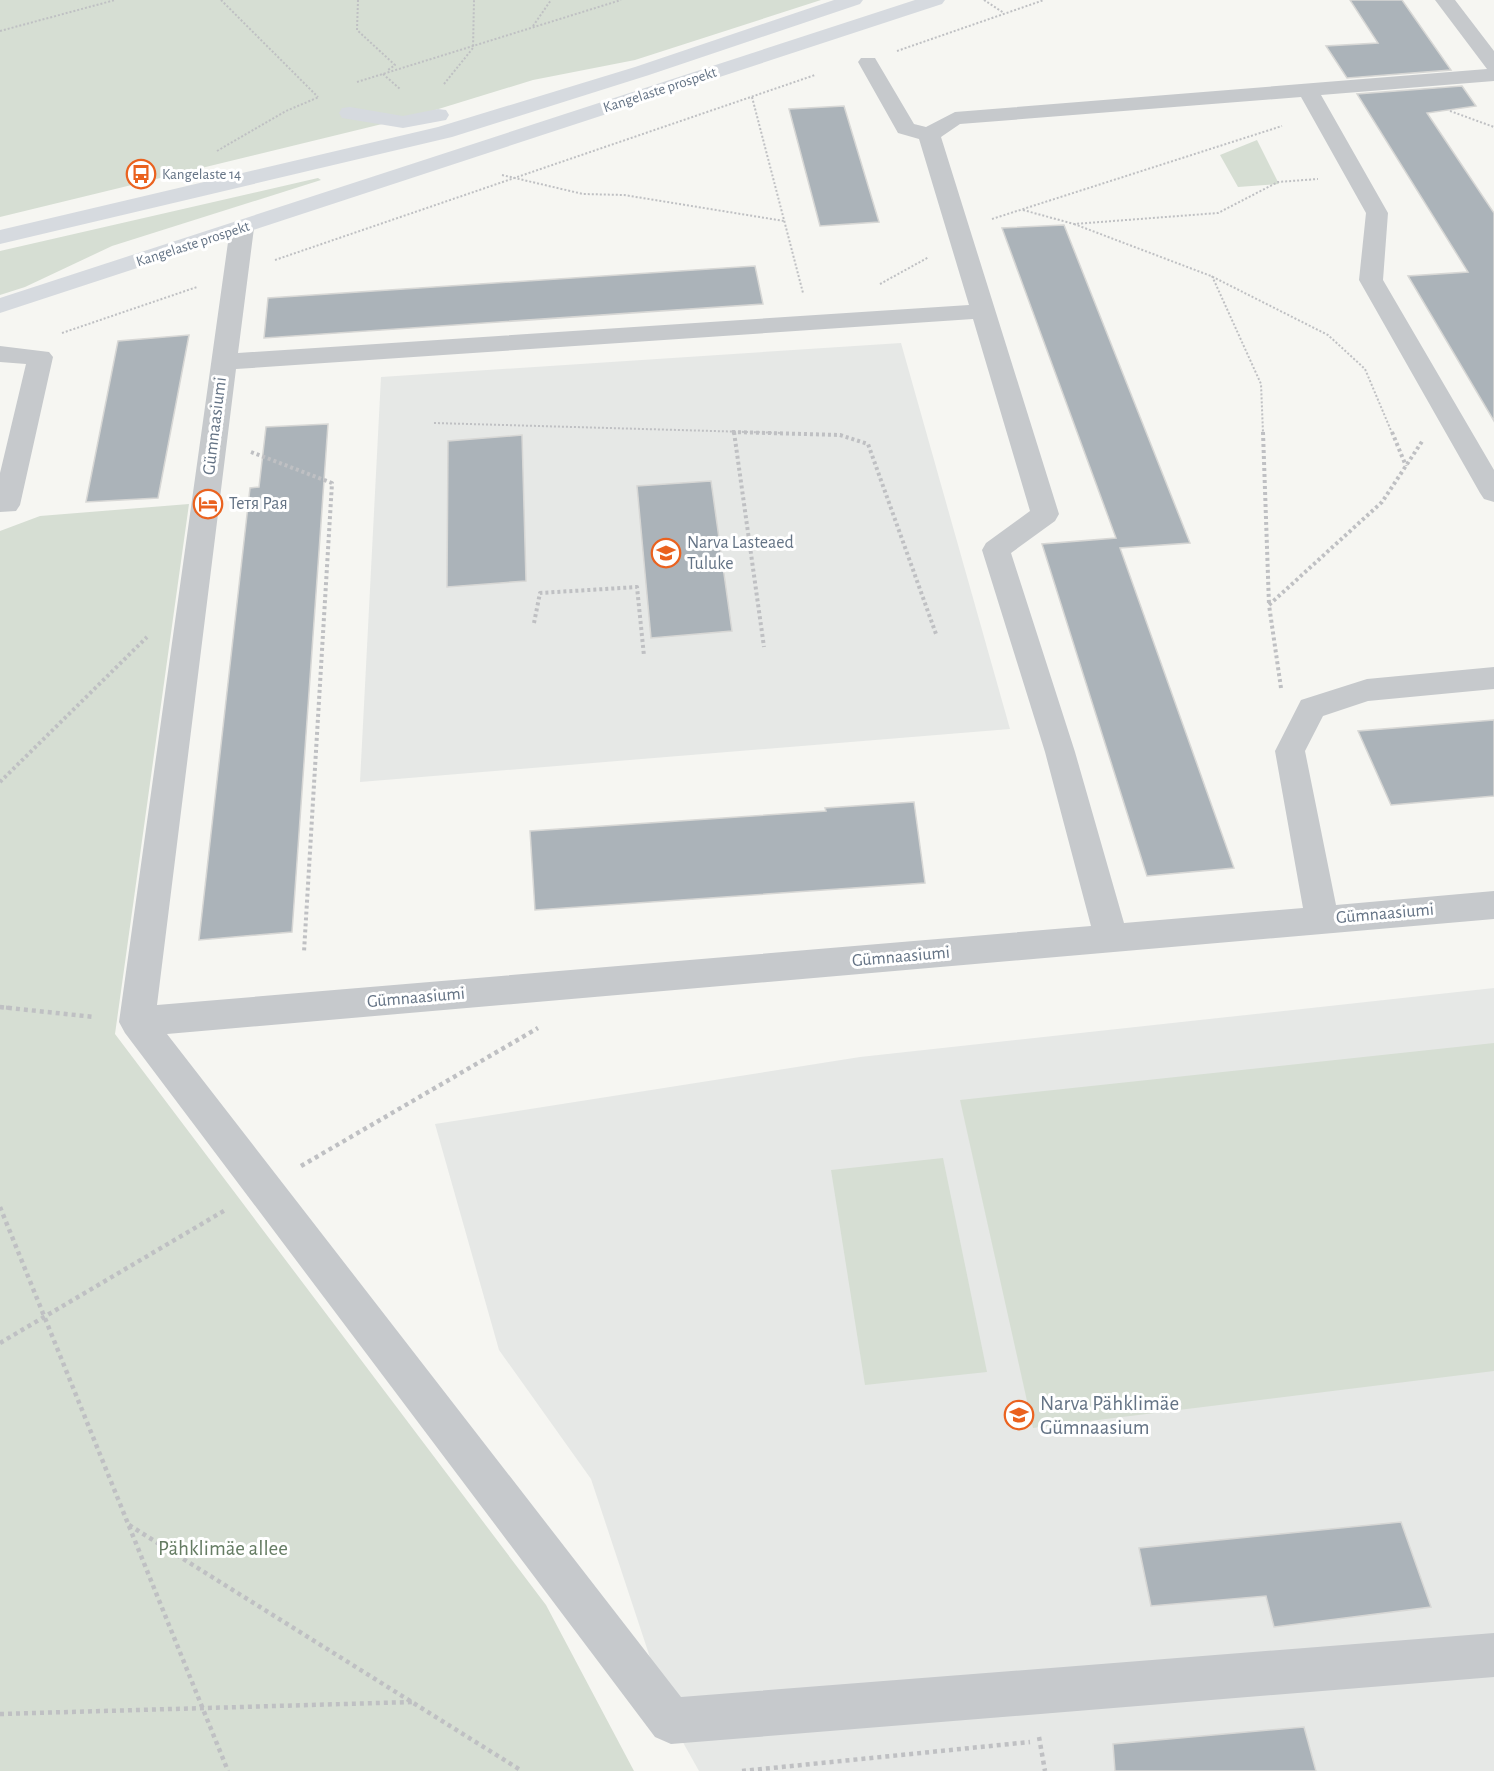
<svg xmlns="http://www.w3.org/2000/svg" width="1494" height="1771" font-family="'Alegreya Sans',sans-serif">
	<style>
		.built { fill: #e6e8e6 }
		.green { fill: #d6ded3 }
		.building { fill: #abb3b9; stroke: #d7d7d5; stroke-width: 1.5 }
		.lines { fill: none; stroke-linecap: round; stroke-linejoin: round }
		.path-far2 { stroke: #bfc0c3; stroke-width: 2; stroke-dasharray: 2 2; stroke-linecap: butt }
		.path-far1 { stroke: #bfc0c3; stroke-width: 4; stroke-dasharray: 3 3; stroke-linecap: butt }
		.path { stroke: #bfc0c3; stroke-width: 4.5; stroke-dasharray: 4 4; stroke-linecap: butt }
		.minor { fill: #c6c9cc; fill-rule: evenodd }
		.major { fill: #d6dadf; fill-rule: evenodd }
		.labels { text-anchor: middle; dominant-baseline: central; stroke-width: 6; stroke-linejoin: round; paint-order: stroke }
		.far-street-label { font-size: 15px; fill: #647385; stroke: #fff }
		.far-poi-label { font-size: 15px; fill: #647385; stroke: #fff; text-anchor: start }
		.street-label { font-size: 18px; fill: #647385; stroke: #fff }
		.poi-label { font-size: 18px; fill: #647385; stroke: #fff; text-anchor: start }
		.near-poi-label { font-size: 21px; fill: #647385; stroke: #fff; text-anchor: start }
		.near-park-label { font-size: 21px; fill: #657c63; stroke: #fff }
	</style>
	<rect width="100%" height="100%" fill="#f6f6f2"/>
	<g class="built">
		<polygon points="901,343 1010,729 360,782 381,377"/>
		<polygon points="1494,988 1494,1771 699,1771 671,1721 591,1479 499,1350 435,1124 860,1057"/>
	</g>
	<g class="green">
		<polygon points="0,0 821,0 635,60 533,80 419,115 0,217"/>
		<polygon points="1257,140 1279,184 1238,187 1220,155"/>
		<polygon points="318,178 321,180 112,246 25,287 0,295 0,251"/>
		<polygon points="189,504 115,1034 546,1605 634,1771 0,1771 0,531 40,516"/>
		<polygon points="1494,1043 1494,1371 1033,1428 960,1100"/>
		<polygon points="943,1158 987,1372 865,1385 831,1170"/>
	</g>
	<g class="building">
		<polygon points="1350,0 1402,0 1451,70 1347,78 1326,46 1378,43"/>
		<polygon points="1462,86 1476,106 1427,113 1494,213 1494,421 1408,276 1468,272 1357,94"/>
		<polygon points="844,106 879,222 820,226 789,109"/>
		<polygon points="1064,225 1190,543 1120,548 1234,868 1147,876 1042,544 1116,538 1002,228"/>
		<polygon points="755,266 763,304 264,338 268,298"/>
		<polygon points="189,335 158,498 86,502 118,341"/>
		<polygon points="328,424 292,932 199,940 250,488 259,487 266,427"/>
		<polygon points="522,435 526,581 447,587 448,441"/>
		<polygon points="711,481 732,631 651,638 637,486"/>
		<polygon points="1494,720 1494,796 1391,805 1358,731"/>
		<polygon points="914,802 925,883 535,910 530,831 826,811 825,808"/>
		<polygon points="1401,1522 1431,1607 1274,1627 1266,1596 1151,1606 1139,1548"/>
		<polygon points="1304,1727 1316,1771 1115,1771 1113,1744"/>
	</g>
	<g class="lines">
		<g class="path-far2">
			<polyline points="221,0 318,97"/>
			<polyline points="358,0 357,30 395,65 388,70"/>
			<polyline points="984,0 1004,13"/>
			<polyline points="533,26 551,0"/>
			<polyline points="0,31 115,0"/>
			<polyline points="897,51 1044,0"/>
			<polyline points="383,74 400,89"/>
			<polyline points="357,82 621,0"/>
			<polyline points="444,84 473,48 474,0"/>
			<polyline points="752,97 803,293"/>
			<polyline points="1450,111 1494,127"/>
			<polyline points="217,151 286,111 319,97"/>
			<polyline points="502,175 583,194 624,195 784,221"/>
			<polyline points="1023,210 1074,224 1218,213 1278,182 1318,179"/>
			<polyline points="992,219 1282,126"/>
			<polyline points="1074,224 1211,276 1328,335 1365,369 1392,433"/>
			<polyline points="275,260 815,75"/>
			<polyline points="1212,276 1261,384 1263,433"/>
			<polyline points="880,284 929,257"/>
			<polyline points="62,333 197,287"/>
			<polyline points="434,423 783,433"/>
		</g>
		<g class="path-far1">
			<polyline points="732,432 840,435 868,444 936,634"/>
			<polyline points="734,432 764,647"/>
			<polyline points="1263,432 1269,605"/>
			<polyline points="1392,432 1406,466"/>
			<polyline points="251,452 332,483 304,952"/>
			<polyline points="534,623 540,593 637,587 644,656"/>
			<polyline points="1281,688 1269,605 1382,502 1423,440"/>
			<polyline points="0,782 147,637"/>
			<polyline points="0,1007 10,1008"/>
		</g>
		<g class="path">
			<polyline points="0,1007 94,1017"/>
			<polyline points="301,1166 538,1028"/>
			<polyline points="0,1207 228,1771"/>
			<polyline points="0,1343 227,1209"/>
			<polyline points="129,1525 522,1771"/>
			<polyline points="0,1714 413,1702"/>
			<polyline points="1039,1737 1045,1771"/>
			<polyline points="742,1771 1030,1742"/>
		</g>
		<g class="minor">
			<path d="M1435 0H1455L1494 51V81L1321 95 1388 213 1383 280 1494 470V502L1484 499 1480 493 1359 280 1366 213 1301 97 960 124 941 137 1059 514 1055 521 1011 553 1075 752 1124 923 1303 908 1275 751 1301 700 1367 679 1494 667V689L1368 701 1323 716 1305 751 1336 905 1494 891V919L167 1034 681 1697 1494 1633V1677L671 1744 655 1737 125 1033 119 1022 230 228 234 223H250L254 228 238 353 969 305 919 139 898 133 858 62 861 58H875L914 124 926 127 955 112 1487 69ZM973 319 1030 511 986 543 982 550 1045 752 1091 926 157 1005 236 369Z"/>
			<polygon points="0,346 49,352 53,357 20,505 16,511 0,512 0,473 26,364 0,362"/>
		</g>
		<g class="major">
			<polygon points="834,0 863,0 860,4 649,75 452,137 0,244 0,230 438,127 635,67"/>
			<polygon points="915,0 945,0 942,4 0,313 0,298"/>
			<polygon points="350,107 403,116 438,109 446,110 449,115 446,120 403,128 342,118 339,113 342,108"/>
		</g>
	</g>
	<defs>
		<g id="bus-ring" transform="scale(1.5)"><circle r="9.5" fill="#fff" stroke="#ea621f" stroke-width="1.5"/><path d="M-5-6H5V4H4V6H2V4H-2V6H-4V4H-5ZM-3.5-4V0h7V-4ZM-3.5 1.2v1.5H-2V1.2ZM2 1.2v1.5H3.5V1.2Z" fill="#ea621f"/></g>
		<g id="hotel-ring" transform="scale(1.5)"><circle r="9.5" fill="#fff" stroke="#ea621f" stroke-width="1.5"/><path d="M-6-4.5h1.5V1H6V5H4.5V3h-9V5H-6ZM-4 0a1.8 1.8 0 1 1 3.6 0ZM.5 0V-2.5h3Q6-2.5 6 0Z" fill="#ea621f"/></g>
		<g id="school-ring" transform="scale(1.5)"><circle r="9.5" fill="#fff" stroke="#ea621f" stroke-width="1.5"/><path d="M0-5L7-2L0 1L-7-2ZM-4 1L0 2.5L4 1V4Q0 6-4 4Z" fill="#ea621f"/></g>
	</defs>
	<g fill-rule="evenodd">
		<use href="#bus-ring" x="141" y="174"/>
		<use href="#hotel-ring" x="208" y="504"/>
		<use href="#school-ring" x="666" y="553"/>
		<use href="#school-ring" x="1019" y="1415"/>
	</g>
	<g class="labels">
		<g class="far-street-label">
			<text transform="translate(660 90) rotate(-18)">Kangelaste prospekt</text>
			<text transform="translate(193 244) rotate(-18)">Kangelaste prospekt</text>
		</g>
		<g class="far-poi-label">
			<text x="162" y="174">Kangelaste 14</text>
		</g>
		<g class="street-label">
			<text transform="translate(215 426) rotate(-83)">Gümnaasiumi</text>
			<text transform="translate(1385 914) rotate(-5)">Gümnaasiumi</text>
			<text transform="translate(901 957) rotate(-5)">Gümnaasiumi</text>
			<text transform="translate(416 998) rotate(-5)">Gümnaasiumi</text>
		</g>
		<g class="poi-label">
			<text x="229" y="504">Тетя Рая</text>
			<text x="687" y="543">Narva Lasteaed<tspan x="687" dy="21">Tuluke</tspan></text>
		</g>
		<g class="near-poi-label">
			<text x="1040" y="1403">Narva Pähklimäe<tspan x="1040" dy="24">Gümnaasium</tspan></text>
		</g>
		<g class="near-park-label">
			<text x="223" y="1548">Pähklimäe allee</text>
		</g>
	</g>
</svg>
